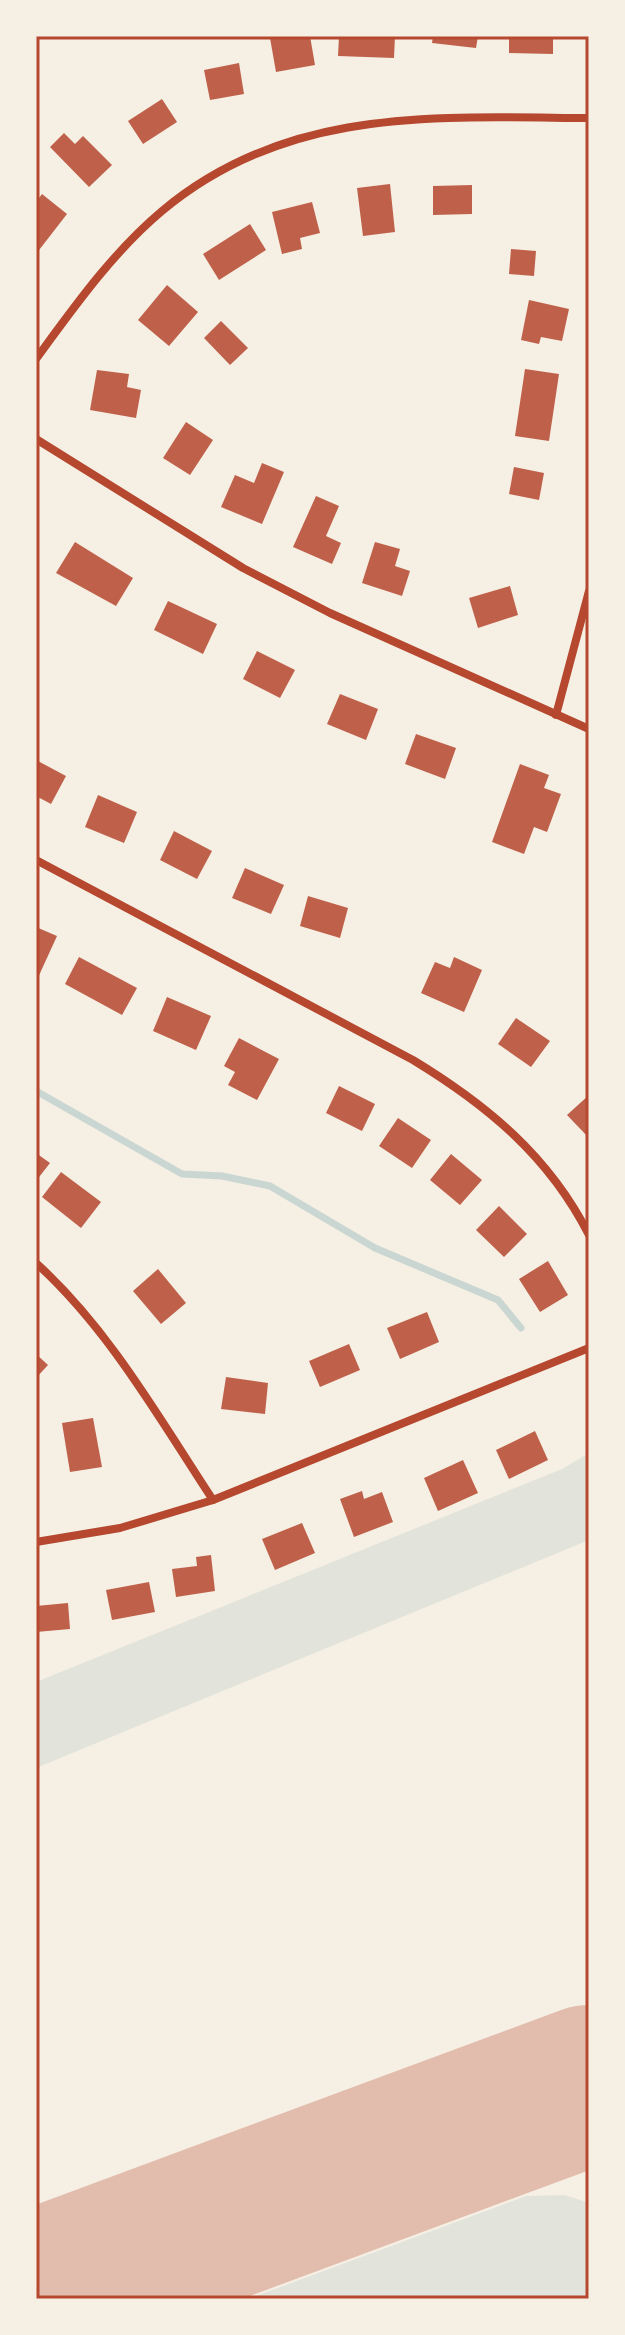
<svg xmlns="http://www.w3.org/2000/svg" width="625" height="2335" font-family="'Space Grotesk',sans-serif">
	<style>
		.green { fill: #e2e4dc }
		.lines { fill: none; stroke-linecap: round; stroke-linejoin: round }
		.stream { stroke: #c9d6d2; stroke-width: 7 }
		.runway { stroke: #e2bdae; stroke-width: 160 }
		.building { fill: #bf614a }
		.minor { stroke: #b5482f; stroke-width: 8 }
		.neatline { fill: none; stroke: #b5482f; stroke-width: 3 }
	</style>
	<rect width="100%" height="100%" fill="#f6efe4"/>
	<g class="green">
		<polygon points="589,1453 589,1540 36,1768 36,1682 562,1469"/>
		<polygon points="565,2195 589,2203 589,2299 248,2299 526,2196"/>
	</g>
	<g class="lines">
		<polyline class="stream" points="36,1091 182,1174 222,1176 270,1186 375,1248 498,1300 521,1328"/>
		<polyline class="runway" points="36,2290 589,2085"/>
	</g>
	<g class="building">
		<polygon points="310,36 315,65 276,72 270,38"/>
		<polygon points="339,36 395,36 394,58 338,56"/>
		<polygon points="433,36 478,36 476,48 432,43"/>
		<polygon points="509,36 553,36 553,54 509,53"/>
		<polygon points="239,63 244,94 210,100 204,70"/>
		<polygon points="162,99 177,122 143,144 128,121"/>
		<polygon points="64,133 75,144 83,136 112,165 89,187 50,147"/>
		<polygon points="390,184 395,232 363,236 357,188"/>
		<polygon points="472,185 472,214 433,215 433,186"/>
		<polygon points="42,194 67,214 36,254 36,202"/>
		<polygon points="312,202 320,233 300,238 302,249 282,254 272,212"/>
		<polygon points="250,224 266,250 219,280 203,254"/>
		<polygon points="511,249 536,251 534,276 509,274"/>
		<polygon points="167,285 198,312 169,346 138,320"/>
		<polygon points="529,300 569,309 562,341 541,337 539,344 521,340"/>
		<polygon points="221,321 248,348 230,365 204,338"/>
		<polygon points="525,369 559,374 549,441 515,436"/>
		<polygon points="97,370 129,374 127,387 141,390 136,418 90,410"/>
		<polygon points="186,422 213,440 190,475 163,458"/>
		<polygon points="262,463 284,472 262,524 221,507 235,475 254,483"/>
		<polygon points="514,467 544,473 539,500 509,494"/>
		<polygon points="316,496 339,506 326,536 341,543 332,564 293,547"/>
		<polygon points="75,542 133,578 116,606 56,573"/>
		<polygon points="375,542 400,549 395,566 410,571 402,596 362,583"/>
		<polygon points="510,586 518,615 478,628 469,598"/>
		<polygon points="168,601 217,624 203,654 154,630"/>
		<polygon points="257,651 295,670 280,698 243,679"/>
		<polygon points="340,694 378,709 366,740 327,724"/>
		<polygon points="416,734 456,748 445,779 405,764"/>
		<polygon points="36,760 66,776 51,804 36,796"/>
		<polygon points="520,764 549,775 544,788 561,794 547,832 534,827 524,854 492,842"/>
		<polygon points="98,795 137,812 124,843 85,827"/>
		<polygon points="174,831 212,851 197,879 160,860"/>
		<polygon points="245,868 284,885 271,914 232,898"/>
		<polygon points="308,896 348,908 340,938 300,926"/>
		<polygon points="36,927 57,936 36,982"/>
		<polygon points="79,957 137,988 122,1015 65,984"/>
		<polygon points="454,957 482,970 464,1012 421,993 435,962 450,968"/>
		<polygon points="167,997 211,1016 196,1050 153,1031"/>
		<polygon points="516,1018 550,1041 531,1067 498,1044"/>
		<polygon points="239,1038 279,1059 257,1100 228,1085 235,1072 224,1066"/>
		<polygon points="339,1086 375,1104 362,1131 326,1113"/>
		<polygon points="589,1095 589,1138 567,1115"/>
		<polygon points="398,1118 431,1140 412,1168 379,1146"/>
		<polygon points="36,1153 50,1163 36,1181"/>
		<polygon points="451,1154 482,1180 460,1205 430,1180"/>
		<polygon points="61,1172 101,1202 81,1228 42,1197"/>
		<polygon points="499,1206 527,1234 504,1257 476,1230"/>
		<polygon points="548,1261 568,1295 540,1312 519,1279"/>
		<polygon points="158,1269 186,1303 161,1324 133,1291"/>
		<polygon points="427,1312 439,1342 400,1359 387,1328"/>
		<polygon points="349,1344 360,1370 320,1387 309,1361"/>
		<polygon points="36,1354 48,1365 36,1378"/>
		<polygon points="226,1377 268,1383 265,1414 221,1409"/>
		<polygon points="93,1418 102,1467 70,1472 62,1423"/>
		<polygon points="535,1431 548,1460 509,1479 496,1450"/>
		<polygon points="463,1460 478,1493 438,1511 424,1478"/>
		<polygon points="362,1491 364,1499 382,1492 393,1522 354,1537 340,1499"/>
		<polygon points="302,1523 315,1553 275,1570 262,1539"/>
		<polygon points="211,1555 215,1591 176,1597 172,1569 197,1566 196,1557"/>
		<polygon points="149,1582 155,1612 112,1620 106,1590"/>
		<polygon points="68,1603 70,1629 36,1632 36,1606"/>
	</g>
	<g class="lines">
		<g class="minor">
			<path d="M36 359C74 307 113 252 162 211 287 106 436 117 589 118"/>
			<polyline points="36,439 243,568 330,613 589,729"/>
			<polyline points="556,715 589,591"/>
			<path d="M36 860 413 1060C487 1105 549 1156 589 1235"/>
			<path d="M36 1263C109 1329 159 1418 213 1500"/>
			<polyline points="36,1542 120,1528 213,1500 589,1348"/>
		</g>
	</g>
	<rect width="625" height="2335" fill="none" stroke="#f6efe4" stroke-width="76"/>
	<rect x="38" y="38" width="549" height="2259" class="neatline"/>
</svg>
